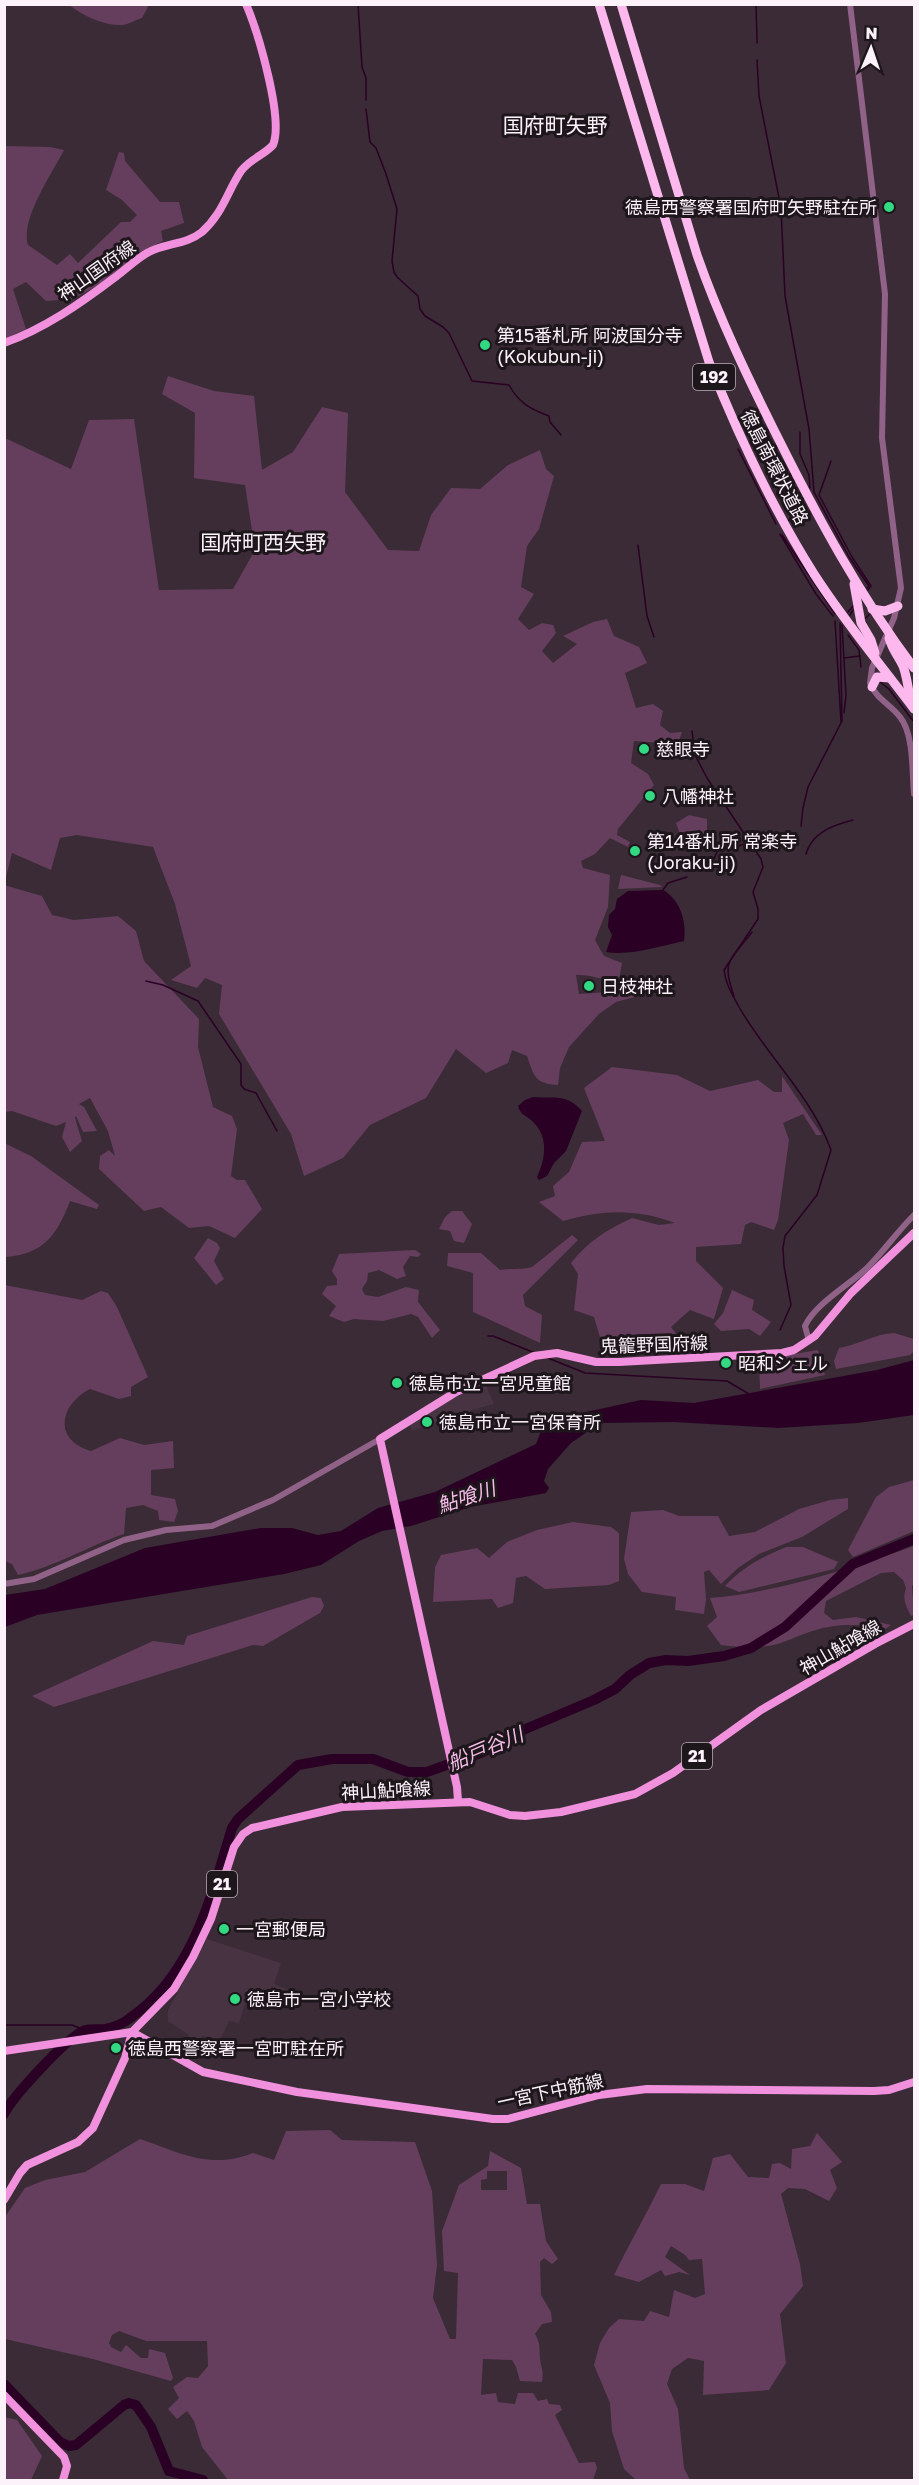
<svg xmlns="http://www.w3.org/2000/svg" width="919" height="2485" font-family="'Golos Text','Noto Sans JP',sans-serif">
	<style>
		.built { fill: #483343 }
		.green { fill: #653e5d; fill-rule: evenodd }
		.water { fill: #2a0024 }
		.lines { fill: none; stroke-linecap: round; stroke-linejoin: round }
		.stream { stroke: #2a0024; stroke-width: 1.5 }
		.river { stroke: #2a0024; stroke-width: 10 }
		.minor { stroke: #916287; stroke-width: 6 }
		.major { stroke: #f191dd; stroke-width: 8 }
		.highway { stroke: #fdb8ee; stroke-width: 9 }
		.poi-dot { fill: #32d882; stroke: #1d161b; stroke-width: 2 }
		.labels { text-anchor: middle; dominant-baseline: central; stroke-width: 6; stroke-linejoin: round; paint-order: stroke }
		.shield { fill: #1d161b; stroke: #b9b0b6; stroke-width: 1.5 }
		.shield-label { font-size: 16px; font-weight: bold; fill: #fcf2f9 }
		.poi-label { font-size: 18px; fill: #fcf2f9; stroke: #1d161b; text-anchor: start }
		.street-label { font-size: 18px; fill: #fcf2f9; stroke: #1d161b }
		.water-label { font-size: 20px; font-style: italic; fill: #f6bce8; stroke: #1d161b }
		.quarter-label { font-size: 21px; fill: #fcf2f9; stroke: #1d161b }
	</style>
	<rect width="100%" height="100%" fill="#3a2b36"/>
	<g class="built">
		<polygon points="485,1383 494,1404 458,1414 412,1431 410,1425 451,1399"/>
		<polygon points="207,1939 281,1963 274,1984 298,1994 295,2007 267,2008 245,2004 239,2023 229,2021 220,2040 202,2036 188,2062 178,2056 189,2035 168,2021 168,2010"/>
	</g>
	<g class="green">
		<path d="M149 5 142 18C136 20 129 24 123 25 105 26 83 16 69 5Z"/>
		<path d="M4 146 50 147 64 150C52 174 20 219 28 245L57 265 70 254 78 263 121 222H130L137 215 122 200 106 190 119 152 124 153 125 161 160 202H179L184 223 161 231 163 241 140 252 99 285 73 299 46 301 26 282 13 289 26 329 5 339Z"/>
		<path d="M168 376 214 391 254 396 262 470 293 452 322 407 348 413 345 492 388 550 419 551 431 515 451 488 480 489 508 465 540 450 546 469 554 476 539 529 527 546 521 587 534 594 518 619 529 630 542 623 553 625 556 633 542 651 553 663 577 644 563 636 593 622 607 619 614 636 639 647 647 663 625 673 636 708 653 704 663 711 660 725 670 733 682 732 678 744 634 741 631 763 648 774 654 785 618 829 617 835 630 842 628 847 610 838 595 854 581 861 583 868 610 875 608 907 595 940 604 956 622 963 619 979C602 982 595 974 576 975L579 994 640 990 642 995 616 1002 599 1014 569 1047 560 1068 558 1085C535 1084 534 1076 527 1056L512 1050 508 1063 486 1073 456 1049 426 1098 370 1125 343 1158 304 1176 291 1134 219 1014 222 985 205 978 197 988 171 980 191 966 175 904 153 847 77 835 60 838 51 870 12 853 5 881V438L71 469 89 420 134 419 159 590 233 589 255 550 245 485 194 478 195 413 162 394Z"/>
		<polygon points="689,815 707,819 707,838 682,840 676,823"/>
		<polygon points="621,875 660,885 662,887 618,889"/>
		<polygon points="4,885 42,896 52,915 74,920 118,916 136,931 144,961 199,1019 198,1047 213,1107 232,1116 237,1129 231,1176 237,1180 245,1180 262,1209 235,1238 209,1226 189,1228 161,1207 144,1211 99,1169 100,1156 109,1150 115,1156 108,1131 90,1098 79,1104 84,1107 97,1131 83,1132 76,1116 75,1118 82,1141 70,1152 62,1137 66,1122 56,1126 12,1111 5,1112"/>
		<path d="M612 1067 677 1075 710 1091 758 1080 774 1092H782V1076L822 1135H816L803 1114 783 1123 789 1140 778 1220 774 1230 751 1222 745 1225 741 1244 696 1247V1261L723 1288 714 1319 690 1310 671 1327 680 1339 652 1348 627 1349 600 1337 594 1317 574 1310 578 1274 571 1263C587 1242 608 1229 632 1218L659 1225 675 1223C635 1208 603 1210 563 1221L539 1202 555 1196 553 1186 569 1172 582 1142 605 1141 584 1088Z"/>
		<path d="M4 1143 31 1156 99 1205 97 1209 70 1201C57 1235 44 1254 5 1257Z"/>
		<polygon points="452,1211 462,1211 472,1224 464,1243 454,1241 450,1231 439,1229 445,1217"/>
		<path d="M572 1235 578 1240 523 1295 525 1306 542 1315 540 1343 473 1312V1273L447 1266 448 1253H481L500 1270C512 1268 522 1270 532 1267Z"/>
		<polygon points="208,1238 217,1243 220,1248 214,1261 224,1279 216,1285 194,1258"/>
		<polygon points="415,1250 421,1254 418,1257 410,1256 403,1267 406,1276 397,1279 379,1270 368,1273 367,1281 362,1289 365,1295 378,1297 406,1287 419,1290 418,1302 440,1330 432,1338 418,1317 411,1314 383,1321 354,1319 344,1322 329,1316 336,1306 322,1294 327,1286 337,1285 337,1279 332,1271 339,1254"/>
		<path d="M5 1285 82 1300 101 1291 108 1293 117 1307 148 1377 131 1387V1396L119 1399 90 1389C59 1405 53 1440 91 1451L120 1438 144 1445 173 1441 174 1468 151 1470V1495L175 1499 178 1511 174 1522 159 1520 158 1511 143 1505 126 1508 124 1534C88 1546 55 1567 18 1575L12 1564 5 1561Z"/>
		<polygon points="732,1290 754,1300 752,1310 771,1322 760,1336 749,1329 721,1331 714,1324 723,1313"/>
		<path d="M894 1333 914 1339V1351L910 1355 836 1369 834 1361 839 1348C858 1345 874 1334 894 1333Z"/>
		<polygon points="818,1350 825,1375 760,1389 759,1360"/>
		<polygon points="914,1480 914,1531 853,1557 848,1550 876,1497 889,1487"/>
		<polygon points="848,1498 848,1509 802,1537 759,1554 738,1568 721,1584 709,1570 704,1572 706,1599 704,1614 675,1610 676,1597 642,1592 628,1574 624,1559 631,1512 663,1510 679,1516 718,1516 729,1536 755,1532 799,1509 830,1500"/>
		<polygon points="573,1522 611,1527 619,1533 619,1581 609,1585 545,1589 526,1576 516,1578 513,1603 498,1608 492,1599 433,1602 435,1567 441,1555 477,1548 489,1558 507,1542 537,1530"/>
		<path d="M914 1546V1583L912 1586 914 1615 911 1616C906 1606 902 1599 906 1588L903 1580 894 1572 881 1573 826 1601 824 1613 833 1620 856 1617 891 1625 885 1629C863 1624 838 1623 816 1630 800 1634 784 1644 768 1646 753 1648 736 1647 721 1645L707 1626 717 1617 710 1598C779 1592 849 1569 914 1546Z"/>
		<path d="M786 1547H803L838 1562 834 1569 739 1592 725 1586C743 1567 762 1557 786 1547Z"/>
		<polygon points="312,1597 321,1598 324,1606 320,1613 263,1646 253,1645 54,1707 32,1696 153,1641 184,1645 187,1636"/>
		<path d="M330 2130 342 2140 415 2142 432 2191 437 2265 433 2298 450 2339H456L458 2273 444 2271 442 2231 459 2185 488 2166 490 2151 521 2168 527 2204H540L546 2241 558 2259 552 2264 544 2258 540 2262 541 2295 551 2312 552 2322 542 2324 535 2334C541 2345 539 2346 540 2358 541 2369 544 2369 542 2382L520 2381 516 2367 512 2360 483 2359 481 2395 496 2393 498 2402 515 2404 518 2393H533L538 2401 547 2399 549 2404 560 2405 562 2410 555 2415 579 2463 595 2462 597 2468 593 2480H228L202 2447 194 2421 187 2411 177 2419 168 2409 179 2398 173 2387 187 2377 198 2378 208 2366 207 2341H146L119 2331 112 2335 109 2343 111 2347 121 2352 126 2345 141 2358H148L149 2349 165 2353 173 2378 171 2381 93 2359 5 2339 4 2218 9 2211 25 2188 45 2180 85 2172 140 2139C181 2153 210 2170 253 2153L274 2160 286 2131ZM487 2171H507V2190H481V2180L487 2179Z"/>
		<path d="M817 2133 842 2162 830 2170 837 2188 829 2201 805 2189 788 2188 781 2194 800 2264 803 2286 780 2314 786 2363 769 2390 703 2395 704 2361 688 2358 672 2369 667 2384 678 2409 684 2468 690 2480H636L624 2469 612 2431 610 2403 594 2365 600 2343 609 2328 619 2319 644 2321 650 2311 669 2317 674 2290 695 2298 705 2294 702 2259 689 2260 685 2255 671 2246 665 2257 690 2275 679 2272 665 2276 661 2270 639 2282 614 2275C629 2244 646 2215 661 2184H685L704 2191 713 2158 730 2154 748 2177 769 2178 772 2164 780 2163 791 2169 792 2149 810 2146Z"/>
		<polygon points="4,2417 17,2420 42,2456 31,2480 5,2480"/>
	</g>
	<g class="water">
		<path d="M663 890C680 899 687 922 684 941 660 946 631 956 606 952L612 935 608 927 609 915 615 909 617 899 628 891Z"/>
		<path d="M533 1097C555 1099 566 1093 582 1111L566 1151 554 1163 547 1176 539 1180 537 1177C546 1158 549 1135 531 1120 525 1115 520 1114 518 1106L525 1100Z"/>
		<polygon points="914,1360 914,1415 858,1423 778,1428 674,1422 600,1423 571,1443 548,1469 544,1481 549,1488 546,1493 470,1507 411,1526 382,1531 359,1541 321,1565 284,1574 37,1615 5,1627 5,1595 45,1589 145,1548 261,1528 292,1528 318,1535 341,1531 378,1508 435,1492 536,1444 545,1421 641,1400 694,1403 877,1370"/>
	</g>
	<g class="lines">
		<g class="stream">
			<polyline points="358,4 362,67 366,78 366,100"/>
			<polyline points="756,4 757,43"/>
			<polyline points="757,60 759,96 781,208 785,296 809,429 814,492 849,557 869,586 867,588"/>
			<path d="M366 109 370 142 376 148 386 174 397 209 392 261 394 272 397 277 418 296 420 309 425 316 443 327 449 333 472 381 509 385C519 403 530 409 549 416L550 422 561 435"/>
			<polyline points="800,432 800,454 809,475 810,488"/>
			<polyline points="738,449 776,524"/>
			<polyline points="831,461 819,495 852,557 871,586 868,590"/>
			<polyline points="787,523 803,498"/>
			<polyline points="780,534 816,594 833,616"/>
			<polyline points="782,535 835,614"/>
			<polyline points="638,545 647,616 654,637"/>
			<polyline points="848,612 854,605"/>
			<polyline points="850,615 853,610"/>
			<polyline points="863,620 869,615"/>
			<polyline points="835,621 841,722"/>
			<polyline points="842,625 846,695 844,713"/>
			<polyline points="848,635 859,650 861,667"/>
			<polyline points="844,658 860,656"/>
			<polyline points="880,682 889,689 914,722"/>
			<path d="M692 731 695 755 707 778 761 859 763 867 753 892 758 909V919L724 970C726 985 732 994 739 1007 767 1056 812 1097 831 1150L817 1195 785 1236 783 1248 784 1266 791 1305 780 1330"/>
			<polyline points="801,826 803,808 808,787 842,721 840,623"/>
			<path d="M806 854C812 832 834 825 853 820"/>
			<polyline points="707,867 714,859 719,847 733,848 749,842"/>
			<polyline points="663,890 668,883 687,877"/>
			<polyline points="146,981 163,985 198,1001 241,1064 241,1085 244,1089 256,1093 277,1131"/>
			<path d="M734 996C721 960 730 961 752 932"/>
			<polyline points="488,1336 493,1336 535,1353"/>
			<polyline points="548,1358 585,1373 727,1381 749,1394"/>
			<polyline points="4,2025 72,2025 85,2030"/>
		</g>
		<g class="river">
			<path d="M4 2114C13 2096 66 2039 83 2031 89 2028 98 2030 105 2029 113 2028 124 2023 130 2018 193 1975 211 1897 232 1828L238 1819 298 1765 332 1759H373L408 1772H427L483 1752 516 1733 594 1700 615 1689 630 1675 649 1663 666 1660 688 1661 724 1656 751 1648 785 1627 853 1564 914 1539"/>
			<polyline points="4,2384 60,2442 69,2446 76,2445 124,2405 129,2403 136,2405 151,2427 169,2471"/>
			<polyline points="169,2471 203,2480"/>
		</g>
		<g class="minor">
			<path d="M850 4 885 294 882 438 901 588 894 618 872 668 870 683C876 699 890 704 900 717 914 734 912 773 914 794"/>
			<path d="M809 1341 805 1326C815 1304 849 1285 867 1268 884 1251 897 1232 914 1215"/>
			<polyline points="4,1584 34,1579 124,1540 166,1530 212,1526 273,1500 380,1439"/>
		</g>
		<g class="major">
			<path d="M4 343C44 329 81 303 114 278 125 270 135 260 147 253 164 243 186 245 202 232 223 213 227 192 241 171 250 159 264 155 273 145 284 119 258 32 246 4"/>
			<polyline points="458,1801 457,1787 380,1439 456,1392 534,1356 557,1353 596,1362 619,1362 782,1353 794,1350 815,1336 851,1293 914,1233"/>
			<polyline points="132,2032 203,2072 297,2092 493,2119 508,2119 599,2095 647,2089 874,2091 889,2090 914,2082"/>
			<polyline points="4,2051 132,2032 174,1989 193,1957 211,1919 234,1847 243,1834 252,1828 342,1807 470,1802 510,1815 525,1816 561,1812 635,1794 673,1773 761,1710 875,1644 914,1624"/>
			<polyline points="4,2200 20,2173 27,2165 78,2142 93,2128 125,2058 132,2032"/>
			<polyline points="4,2395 64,2457 67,2466 63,2480"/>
		</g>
		<g class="highway">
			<path d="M599 4 709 362C738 435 772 507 814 574 844 621 881 665 914 709"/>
			<path d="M621 4 697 255C719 318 748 378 778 438 818 518 860 596 914 668"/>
			<polyline points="854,584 861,623 871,640 875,653"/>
			<polyline points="872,609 885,611 898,606"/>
			<path d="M889 638C892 649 898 656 903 666 907 676 908 690 911 701"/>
			<polyline points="872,687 877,677 890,678"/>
		</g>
	</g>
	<g class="poi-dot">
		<circle cx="889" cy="207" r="6"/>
		<circle cx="485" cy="345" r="6"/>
		<circle cx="644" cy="749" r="6"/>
		<circle cx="650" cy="796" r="6"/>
		<circle cx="635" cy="851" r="6"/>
		<circle cx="589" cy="986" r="6"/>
		<circle cx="726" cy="1363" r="6"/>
		<circle cx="397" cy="1383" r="6"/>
		<circle cx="427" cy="1422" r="6"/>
		<circle cx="224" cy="1929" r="6"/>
		<circle cx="235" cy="1999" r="6"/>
		<circle cx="116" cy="2048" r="6"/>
	</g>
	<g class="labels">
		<g class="shield">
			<rect x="693" y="364" width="42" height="26" rx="4.5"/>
			<rect x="682" y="1743" width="30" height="26" rx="4.5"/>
			<rect x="207" y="1871" width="30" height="26" rx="4.5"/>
		</g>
		<g class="shield-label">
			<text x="714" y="377">192</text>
			<text x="697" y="1756">21</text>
			<text x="222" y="1884">21</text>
		</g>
		<g class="poi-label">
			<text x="877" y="207" text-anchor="end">徳島西警察署国府町矢野駐在所</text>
			<text x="497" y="335">第15番札所 阿波国分寺<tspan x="497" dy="21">(Kokubun-ji)</tspan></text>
			<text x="656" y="749">慈眼寺</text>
			<text x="662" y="796">八幡神社</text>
			<text x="647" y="841">第14番札所 常楽寺<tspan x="647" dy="21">(Joraku-ji)</tspan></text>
			<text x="601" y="986">日枝神社</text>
			<text x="738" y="1363">昭和シェル</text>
			<text x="409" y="1383">徳島市立一宮児童館</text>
			<text x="439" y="1422">徳島市立一宮保育所</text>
			<text x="236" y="1929">一宮郵便局</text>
			<text x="247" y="1999">徳島市一宮小学校</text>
			<text x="128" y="2048">徳島西警察署一宮町駐在所</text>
		</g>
		<g class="street-label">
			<text transform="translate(96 270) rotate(-35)">神山国府線</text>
			<text transform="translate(775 467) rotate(63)">徳島南環状道路</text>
			<text transform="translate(654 1344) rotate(-2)">鬼籠野国府線</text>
			<text transform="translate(840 1647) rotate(-30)">神山鮎喰線</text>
			<text transform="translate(386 1790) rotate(-3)">神山鮎喰線</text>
			<text transform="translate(550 2091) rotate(-12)">一宮下中筋線</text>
		</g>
		<g class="water-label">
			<text transform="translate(466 1496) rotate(-18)">鮎喰川</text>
			<text transform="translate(485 1748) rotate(-23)">船戸谷川</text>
		</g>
		<g class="quarter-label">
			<text x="555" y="125">国府町矢野</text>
			<text x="263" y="542">国府町西矢野</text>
		</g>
	</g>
	<rect width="919" height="2485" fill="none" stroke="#fcf2f9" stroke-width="12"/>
	<g transform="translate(871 48) rotate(2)" stroke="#1d161b" stroke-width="4.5" paint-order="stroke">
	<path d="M0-4.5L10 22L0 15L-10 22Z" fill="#fcf2f9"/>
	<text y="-9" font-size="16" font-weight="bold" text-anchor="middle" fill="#fcf2f9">N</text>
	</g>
</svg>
